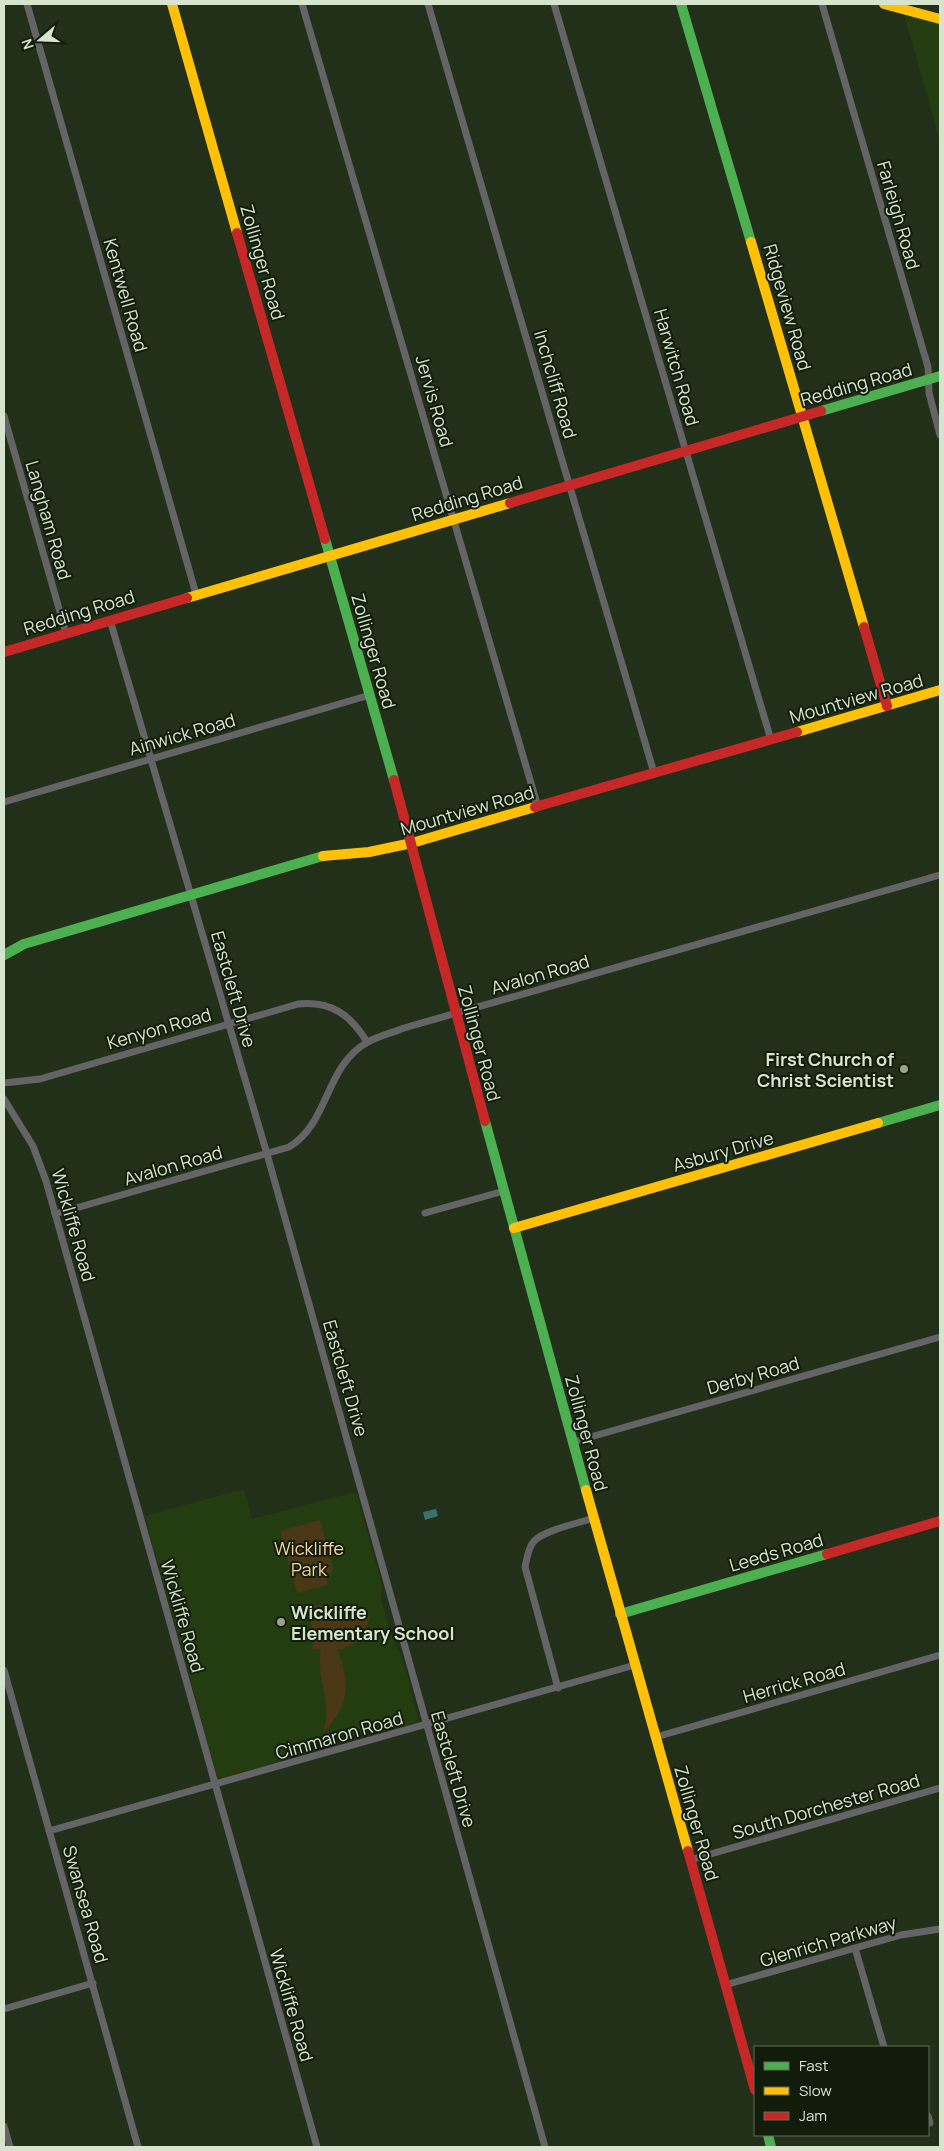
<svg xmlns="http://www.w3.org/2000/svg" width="944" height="2151" font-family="Manrope,sans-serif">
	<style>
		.built { fill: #243d10 }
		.green { fill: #4a3716 }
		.water { fill: #3a716e }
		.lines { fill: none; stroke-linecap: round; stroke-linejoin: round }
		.street { stroke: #646366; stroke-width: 7 }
		.fast { stroke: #4caf50; stroke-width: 10 }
		.slow { stroke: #ffc107; stroke-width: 10 }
		.jam { stroke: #c62828; stroke-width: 10 }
		.poi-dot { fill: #97a58e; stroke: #121c0b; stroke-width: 2 }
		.labels { text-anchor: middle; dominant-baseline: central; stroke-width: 4; stroke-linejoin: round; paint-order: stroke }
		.street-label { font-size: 18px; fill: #d6e4cd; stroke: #121c0b }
		.poi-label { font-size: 18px; font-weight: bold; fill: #d6e4cd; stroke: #121c0b; text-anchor: end }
		.park-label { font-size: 18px; fill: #f8d4a4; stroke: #121c0b }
	</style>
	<rect width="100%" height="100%" fill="#222f19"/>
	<g class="built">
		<polygon points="902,9 940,19 940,143 925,88"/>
		<polygon points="244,1489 252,1519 356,1492 382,1585 381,1600 394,1644 401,1654 418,1717 415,1723 394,1729 382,1728 296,1752 287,1760 220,1778 216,1773 145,1516"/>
	</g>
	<g class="green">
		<polygon points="320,1520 333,1569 327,1580 328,1585 297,1593 280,1531"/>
		<path d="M308 1605 330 1606 370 1617C364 1637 358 1644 338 1650 350 1686 350 1705 323 1733 334 1703 315 1679 321 1649H312L315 1638 306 1607Z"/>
	</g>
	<polygon class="water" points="436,1509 438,1516 425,1520 423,1512"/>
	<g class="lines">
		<g class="street">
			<polyline points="27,4 196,594"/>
			<polyline points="302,4 538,807"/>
			<polyline points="428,4 654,773"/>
			<polyline points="554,4 771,740"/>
			<polyline points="822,4 928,367 929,393 940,435"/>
			<polyline points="4,416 66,633"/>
			<polyline points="110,620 267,1154 545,2147"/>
			<polyline points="4,802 370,695"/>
			<path d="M4 1083 40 1079 298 1004C331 1001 350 1014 367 1042"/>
			<polyline points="4,1099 33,1146 46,1181 317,2147"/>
			<polyline points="425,1213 504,1191"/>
			<path d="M55 1214 289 1147C329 1124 325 1065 368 1042 378 1036 392 1033 404 1028L940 875"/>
			<polyline points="573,1442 940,1337"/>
			<polyline points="4,1670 138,2147"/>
			<path d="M558 1688 525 1567C527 1558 528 1548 534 1541 545 1530 579 1523 594 1518"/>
			<polyline points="656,1737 940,1655"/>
			<polyline points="49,1831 635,1665"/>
			<polyline points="690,1860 940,1788"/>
			<polyline points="855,1948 884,2047"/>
			<polyline points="725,1985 901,1935 940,1929"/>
			<polyline points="4,2009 93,1983"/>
			<polyline points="928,2116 930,2123"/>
			<polyline points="4,2126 10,2147"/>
		</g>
		<g class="fast">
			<polyline points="681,4 751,242"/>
			<polyline points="821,411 940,376"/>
			<polyline points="325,539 394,780"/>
			<polyline points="4,955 24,944 323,856"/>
			<polyline points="485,1121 586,1490"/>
			<polyline points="878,1123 940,1105"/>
			<polyline points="620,1614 827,1554"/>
			<polyline points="768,2135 771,2147"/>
		</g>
		<g class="slow">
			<polyline points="172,4 237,233"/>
			<polyline points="884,4 940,19"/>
			<polyline points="751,242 864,627"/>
			<polyline points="187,598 510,503"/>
			<polyline points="797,732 940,690"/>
			<polyline points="323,856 369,852 412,843 535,807"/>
			<polyline points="514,1228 878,1123"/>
			<polyline points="586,1490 688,1851"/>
		</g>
		<g class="jam">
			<polyline points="237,233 325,539"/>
			<polyline points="510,503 821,411"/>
			<polyline points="864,627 887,706"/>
			<polyline points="4,652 187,598"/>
			<polyline points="394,780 485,1121"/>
			<polyline points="535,807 797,732"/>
			<polyline points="827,1554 940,1521"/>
			<polyline points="688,1851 755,2090"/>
		</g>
	</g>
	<g class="poi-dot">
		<circle cx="904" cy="1069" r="5"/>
		<circle cx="281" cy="1622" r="5"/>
	</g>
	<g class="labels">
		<g class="street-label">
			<text transform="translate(899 215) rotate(74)">Farleigh Road</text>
			<text transform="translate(263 262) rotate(74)">Zollinger Road</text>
			<text transform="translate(126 295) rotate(74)">Kentwell Road</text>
			<text transform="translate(788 307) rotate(74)">Ridgeview Road</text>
			<text transform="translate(677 367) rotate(74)">Harwitch Road</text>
			<text transform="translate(556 384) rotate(74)">Inchcliff Road</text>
			<text transform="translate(856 384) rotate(-16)">Redding Road</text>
			<text transform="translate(435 401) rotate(74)">Jervis Road</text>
			<text transform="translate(467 498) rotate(-17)">Redding Road</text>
			<text transform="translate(49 520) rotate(74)">Langham Road</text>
			<text transform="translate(79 612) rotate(-17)">Redding Road</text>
			<text transform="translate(374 651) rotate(74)">Zollinger Road</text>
			<text transform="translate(856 698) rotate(-16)">Mountview Road</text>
			<text transform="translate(182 734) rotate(-16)">Ainwick Road</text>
			<text transform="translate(467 810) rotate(-16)">Mountview Road</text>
			<text transform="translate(540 974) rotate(-16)">Avalon Road</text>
			<text transform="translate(234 989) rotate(74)">Eastcleft Drive</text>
			<text transform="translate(159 1028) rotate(-16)">Kenyon Road</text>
			<text transform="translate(480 1043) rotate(75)">Zollinger Road</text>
			<text transform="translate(723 1151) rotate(-16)">Asbury Drive</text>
			<text transform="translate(173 1165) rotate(-16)">Avalon Road</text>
			<text transform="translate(74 1225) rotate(74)">Wickliffe Road</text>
			<text transform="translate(753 1375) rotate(-16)">Derby Road</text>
			<text transform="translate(346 1378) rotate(74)">Eastcleft Drive</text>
			<text transform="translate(587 1433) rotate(75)">Zollinger Road</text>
			<text transform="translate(776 1552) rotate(-16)">Leeds Road</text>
			<text transform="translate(183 1616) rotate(74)">Wickliffe Road</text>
			<text transform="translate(794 1682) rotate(-16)">Herrick Road</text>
			<text transform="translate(339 1735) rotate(-16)">Cimmaron Road</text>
			<text transform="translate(454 1769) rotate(74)">Eastcleft Drive</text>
			<text transform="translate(826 1806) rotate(-16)">South Dorchester Road</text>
			<text transform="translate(697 1823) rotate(74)">Zollinger Road</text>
			<text transform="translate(86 1904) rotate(74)">Swansea Road</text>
			<text transform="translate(828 1941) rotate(-16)">Glenrich Parkway</text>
			<text transform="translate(292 2005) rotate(74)">Wickliffe Road</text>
		</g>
		<g class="poi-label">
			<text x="894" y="1059">First Church of<tspan x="894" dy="21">Christ Scientist</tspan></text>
			<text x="291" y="1612" text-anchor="start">Wickliffe<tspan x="291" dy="21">Elementary School</tspan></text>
		</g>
		<g class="park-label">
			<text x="309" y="1548">Wickliffe<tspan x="309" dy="21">Park</tspan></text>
		</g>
	</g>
	<rect width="944" height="2151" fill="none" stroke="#d6e4cd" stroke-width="10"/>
	<rect x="754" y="2046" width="175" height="90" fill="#121c0b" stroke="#606c59"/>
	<rect x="764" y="2062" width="25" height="8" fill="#4caf50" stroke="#606c59"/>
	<text x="799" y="2071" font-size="15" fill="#d6e4cd">Fast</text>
	<rect x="764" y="2087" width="25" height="8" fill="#ffc107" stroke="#606c59"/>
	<text x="799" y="2096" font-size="15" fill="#d6e4cd">Slow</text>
	<rect x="764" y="2112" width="25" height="8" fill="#c62828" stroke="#606c59"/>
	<text x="799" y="2121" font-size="15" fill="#d6e4cd">Jam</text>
	<g transform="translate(40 40) rotate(251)" stroke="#121c0b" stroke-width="4" paint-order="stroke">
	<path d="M0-4L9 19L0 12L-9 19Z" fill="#d6e4cd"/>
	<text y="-8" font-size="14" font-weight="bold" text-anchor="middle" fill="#d6e4cd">N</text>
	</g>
</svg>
